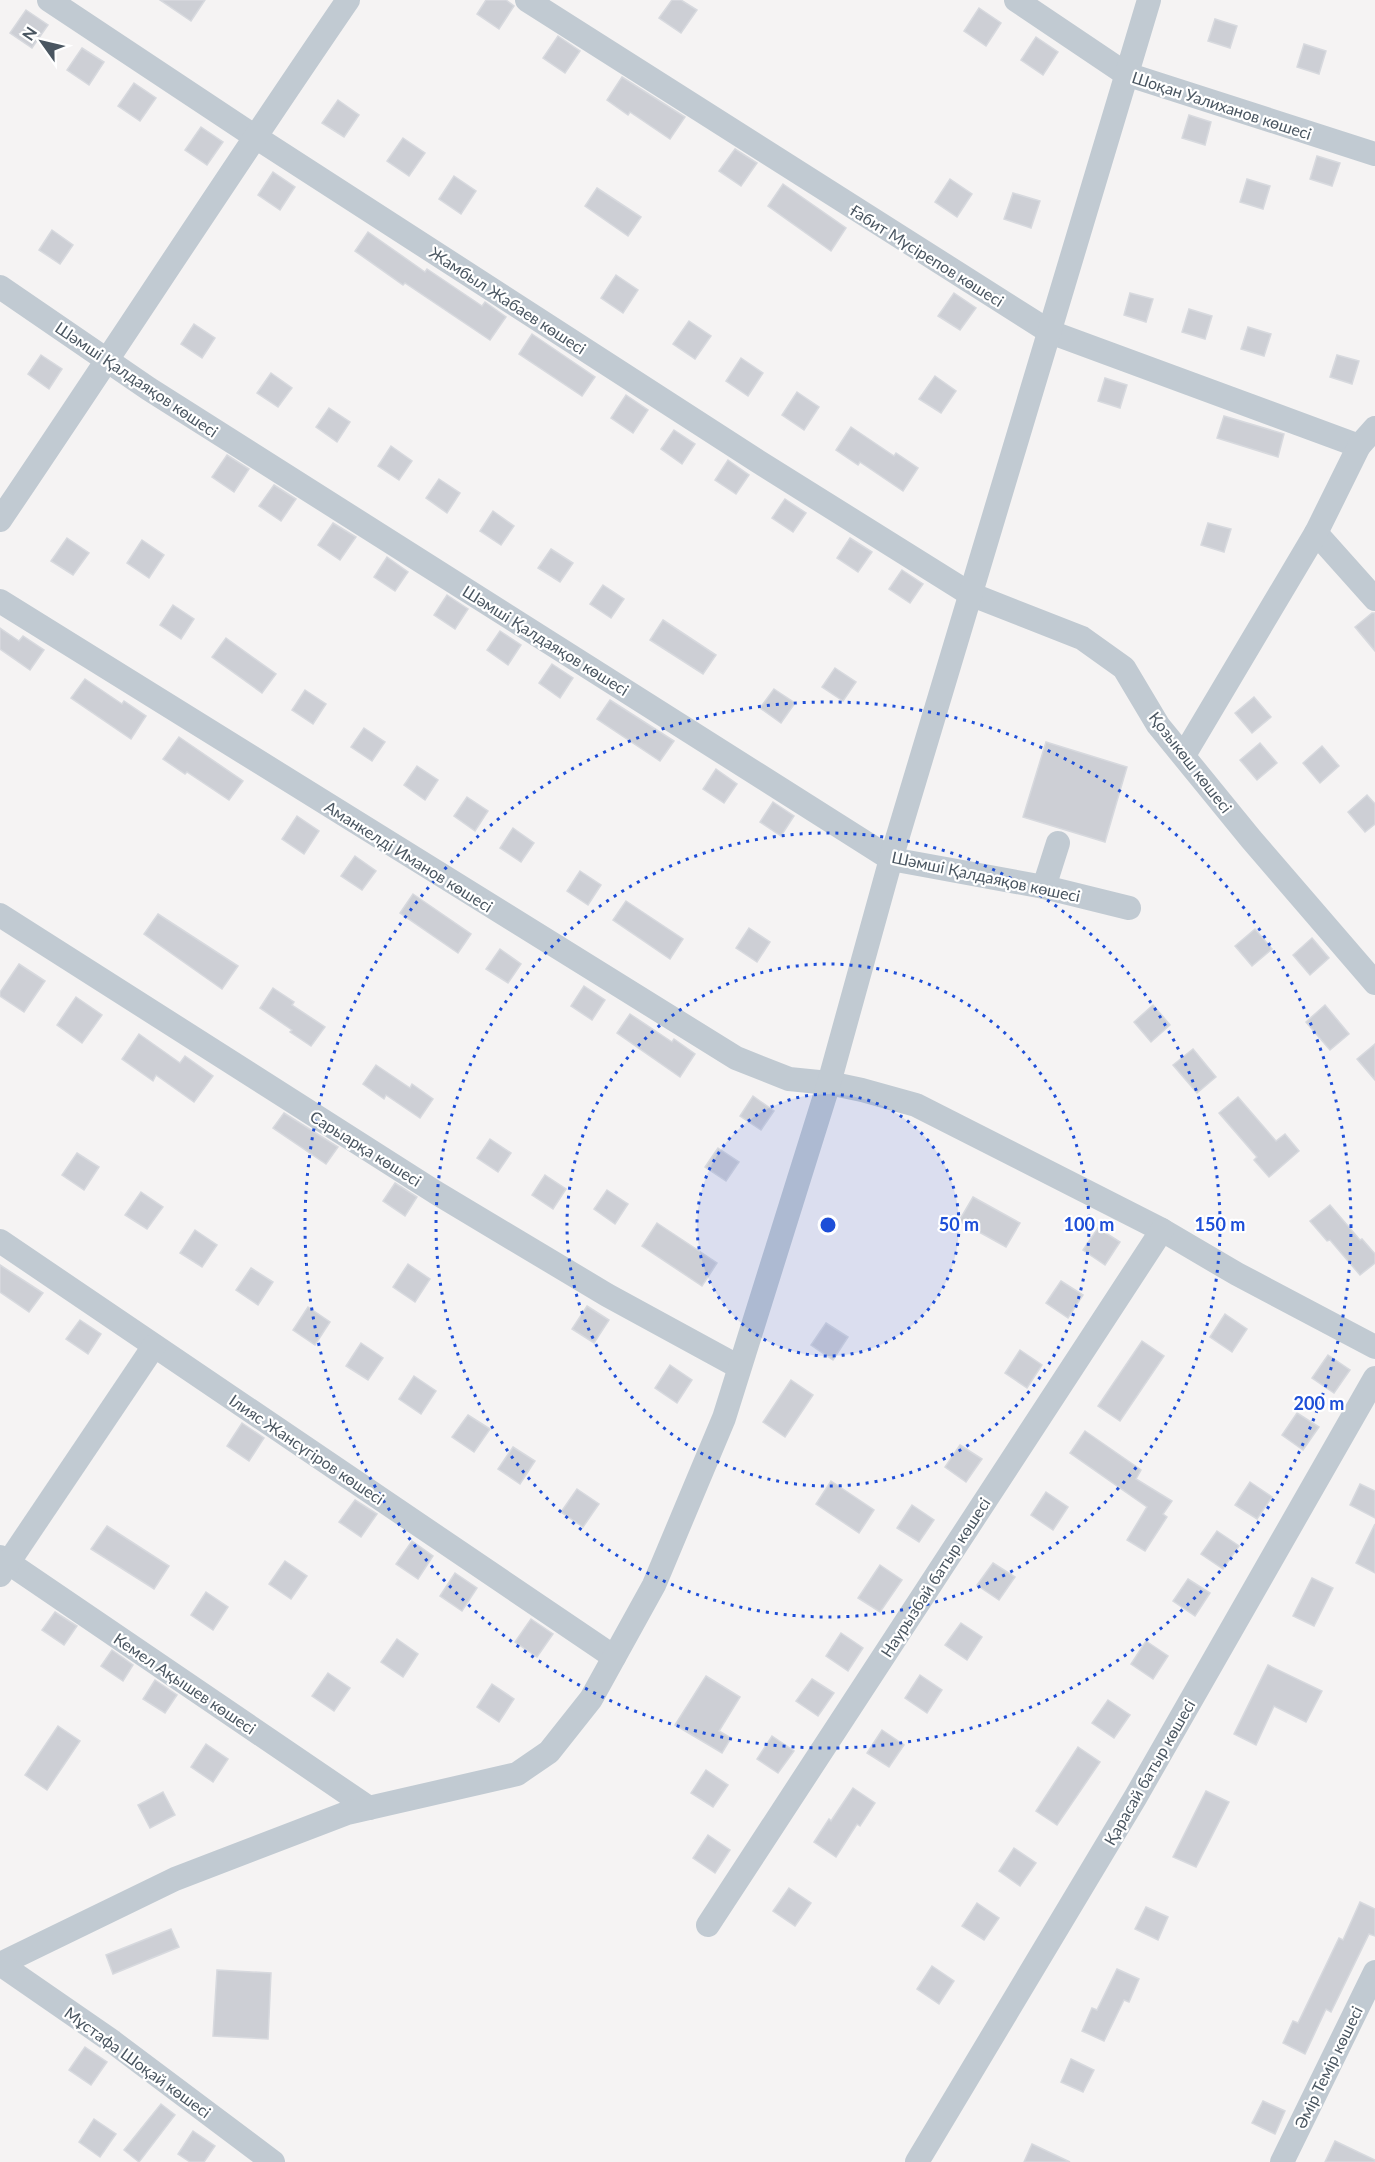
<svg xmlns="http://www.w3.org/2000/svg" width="1375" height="2162" font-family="Lato,sans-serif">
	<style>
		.building { fill: #cdcfd5; stroke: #d7d9de; stroke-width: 1.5 }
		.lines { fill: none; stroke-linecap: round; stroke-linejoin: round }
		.minor { stroke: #c1cad2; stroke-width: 24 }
		.ring { fill: none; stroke: #1d4ed8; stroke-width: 3; stroke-dasharray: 3 6 }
		.labels { text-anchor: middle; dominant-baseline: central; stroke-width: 4.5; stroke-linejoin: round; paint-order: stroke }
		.street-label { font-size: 16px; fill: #4a5661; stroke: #fff }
		.centre { fill: #1d4ed8; stroke: #fff; stroke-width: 3 }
		.ring-label { font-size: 18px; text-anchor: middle; font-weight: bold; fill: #1d4ed8; stroke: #fff; stroke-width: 4.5; stroke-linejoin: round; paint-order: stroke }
	</style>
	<rect width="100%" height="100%" fill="#f5f3f3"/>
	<g class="building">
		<polygon points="160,0 205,0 191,21"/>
		<polygon points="486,0 506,0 514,6 499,29 477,14"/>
		<polygon points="672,0 681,0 697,10 681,33 659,18"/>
		<polygon points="979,8 1001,23 986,46 964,31"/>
		<polygon points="26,10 48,25 32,48 10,33"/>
		<polygon points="1215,19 1237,26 1230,48 1208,41"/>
		<polygon points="558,36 580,51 565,73 543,58"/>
		<polygon points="1036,37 1058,52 1043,75 1021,60"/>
		<polygon points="1304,44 1326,51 1319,74 1297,67"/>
		<polygon points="82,48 104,62 89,85 67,70"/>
		<polygon points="622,77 685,117 670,139 630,112 628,115 607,100"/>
		<polygon points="134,83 156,98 140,121 118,106"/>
		<polygon points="338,100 359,115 344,137 322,123"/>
		<polygon points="1189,115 1211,122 1205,145 1182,138"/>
		<polygon points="201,127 223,142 207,165 185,150"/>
		<polygon points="403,138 425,153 409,176 387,161"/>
		<polygon points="735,149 757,163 741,186 719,171"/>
		<polygon points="1317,156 1340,163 1332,186 1310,179"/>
		<polygon points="273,172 295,187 280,210 258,195"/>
		<polygon points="454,176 476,191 461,214 439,199"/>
		<polygon points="950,179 972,194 957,217 935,202"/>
		<polygon points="1247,179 1270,186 1263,209 1240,202"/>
		<polygon points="783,184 846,228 831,251 768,206"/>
		<polygon points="597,188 641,217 628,236 585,206"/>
		<polygon points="1013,193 1040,201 1031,228 1004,219"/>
		<polygon points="52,230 73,245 60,264 39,250"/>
		<polygon points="368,232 425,272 427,269 482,306 485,302 506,317 490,340 405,283 403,285 355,251"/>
		<polygon points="616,275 638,290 623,313 601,298"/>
		<polygon points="954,293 976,308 960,330 938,316"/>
		<polygon points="1130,293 1153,299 1146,322 1124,315"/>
		<polygon points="1189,309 1212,316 1205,339 1182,332"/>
		<polygon points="689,321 711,336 695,359 673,344"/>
		<polygon points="194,324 215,338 202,358 181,344"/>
		<polygon points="1248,327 1271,334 1264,356 1241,349"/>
		<polygon points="532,334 595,377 582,396 519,354"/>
		<polygon points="41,355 62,369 49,389 28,374"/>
		<polygon points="1337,355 1359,361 1352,384 1330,377"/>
		<polygon points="741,358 763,373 748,396 726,381"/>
		<polygon points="271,373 292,388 278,407 257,393"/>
		<polygon points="935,376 956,391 941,413 919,399"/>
		<polygon points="1105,378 1127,385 1120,408 1098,401"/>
		<polygon points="797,392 819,407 804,430 782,415"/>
		<polygon points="626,395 648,410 633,433 611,418"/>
		<polygon points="329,408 350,422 337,442 316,427"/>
		<polygon points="1224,416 1284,434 1278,457 1217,438"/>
		<polygon points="851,427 894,456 896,453 918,468 903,491 860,462 858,465 836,450"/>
		<polygon points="674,430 695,444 682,464 661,449"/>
		<polygon points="391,446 412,461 399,480 378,466"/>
		<polygon points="227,455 249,469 234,492 212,477"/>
		<polygon points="728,460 749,475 736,494 715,480"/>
		<polygon points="439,479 460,493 447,513 426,498"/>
		<polygon points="274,485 296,499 281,521 259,506"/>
		<polygon points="785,499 806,513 793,532 772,518"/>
		<polygon points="493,511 514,526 501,545 480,531"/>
		<polygon points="333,523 356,537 340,560 318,545"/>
		<polygon points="1208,523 1231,529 1224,552 1201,545"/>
		<polygon points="67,538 89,553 73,575 51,561"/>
		<polygon points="850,538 872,552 858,572 837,558"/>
		<polygon points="142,540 164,555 149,578 127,563"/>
		<polygon points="551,549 573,563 560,582 538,568"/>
		<polygon points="387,557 408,572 395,591 374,577"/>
		<polygon points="902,570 923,584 910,603 889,589"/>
		<polygon points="603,585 624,599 611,618 590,604"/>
		<polygon points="447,595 468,609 455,629 434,615"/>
		<polygon points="173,605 194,619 181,639 160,625"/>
		<polygon points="1372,613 1375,613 1375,651 1355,627"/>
		<polygon points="663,620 716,655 703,674 650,640"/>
		<polygon points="0,628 19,641 23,636 44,650 30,670 0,649"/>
		<polygon points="500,631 521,645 508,665 487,650"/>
		<polygon points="226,638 276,674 262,693 212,657"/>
		<polygon points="552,664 573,678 560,698 539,683"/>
		<polygon points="835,668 856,682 843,701 822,687"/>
		<polygon points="85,679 122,704 124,701 146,716 131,739 71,698"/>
		<polygon points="774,689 795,703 781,723 760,708"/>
		<polygon points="305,690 326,704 313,724 292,710"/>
		<polygon points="1254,697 1271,717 1252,733 1235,713"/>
		<polygon points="610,700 674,741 660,761 597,719"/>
		<polygon points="364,728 385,742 372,761 351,747"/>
		<polygon points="179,737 243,781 229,800 187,772 185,774 163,759"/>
		<polygon points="1046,742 1127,767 1105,842 1023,817"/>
		<polygon points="1260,743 1277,763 1257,780 1240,760"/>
		<polygon points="1322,746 1339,766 1320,783 1303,763"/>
		<polygon points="417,766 438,780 425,800 404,785"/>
		<polygon points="716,769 737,784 724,803 703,789"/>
		<polygon points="1367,795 1375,804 1375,824 1365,832 1348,812"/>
		<polygon points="467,797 488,811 475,831 454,816"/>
		<polygon points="773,802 794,816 781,836 760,822"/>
		<polygon points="297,816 319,831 304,854 282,839"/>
		<polygon points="513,828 534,843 521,862 500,848"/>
		<polygon points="355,856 376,871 362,890 341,876"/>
		<polygon points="580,871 601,885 588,905 567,891"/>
		<polygon points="413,894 471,934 458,953 400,913"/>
		<polygon points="626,901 683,939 670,959 613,920"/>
		<polygon points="158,914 238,966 222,989 144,934"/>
		<polygon points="749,928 770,942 757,962 736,948"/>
		<polygon points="1255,929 1272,949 1252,966 1235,946"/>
		<polygon points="1312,938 1329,958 1310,975 1293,955"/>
		<polygon points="500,949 521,964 508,983 486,969"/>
		<polygon points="19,964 45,981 24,1012 0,996 0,992"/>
		<polygon points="584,986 605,1000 592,1020 571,1006"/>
		<polygon points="273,988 294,1002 292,1005 325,1027 311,1046 290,1032 292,1030 260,1008"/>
		<polygon points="76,997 102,1015 82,1043 57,1025"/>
		<polygon points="1153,1005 1170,1025 1151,1042 1134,1022"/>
		<polygon points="1325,1005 1349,1034 1330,1050 1306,1022"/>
		<polygon points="630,1014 672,1042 674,1039 695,1054 680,1077 617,1033"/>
		<polygon points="139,1034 180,1063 185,1056 213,1076 194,1102 156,1075 153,1081 122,1059"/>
		<polygon points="1375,1044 1375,1080 1357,1059"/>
		<polygon points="1193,1049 1216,1077 1197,1093 1173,1065"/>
		<polygon points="376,1065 410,1088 412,1084 433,1099 420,1118 386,1095 384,1099 363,1084"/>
		<polygon points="753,1096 774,1111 761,1130 740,1116"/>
		<polygon points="1238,1097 1276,1141 1285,1134 1299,1151 1269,1177 1254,1160 1257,1157 1219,1113"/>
		<polygon points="284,1113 338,1147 326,1164 273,1128"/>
		<polygon points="490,1139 511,1153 498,1172 477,1158"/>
		<polygon points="718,1148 739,1162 726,1181 705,1167"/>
		<polygon points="77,1153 99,1167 84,1190 62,1175"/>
		<polygon points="545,1175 566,1189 553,1209 532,1195"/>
		<polygon points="395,1183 417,1197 405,1216 383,1201"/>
		<polygon points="607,1190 628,1204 615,1224 594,1209"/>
		<polygon points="141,1192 163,1207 147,1229 125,1215"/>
		<polygon points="973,1197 1020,1223 1006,1247 959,1221"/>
		<polygon points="1330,1205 1360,1240 1362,1239 1375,1254 1375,1263 1360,1275 1330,1240 1327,1241 1310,1221"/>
		<polygon points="657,1223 717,1263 702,1286 642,1246"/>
		<polygon points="1098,1228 1120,1242 1105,1265 1083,1250"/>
		<polygon points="195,1230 217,1245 202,1267 180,1253"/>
		<polygon points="408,1264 430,1279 415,1302 393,1287"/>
		<polygon points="0,1265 43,1293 29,1312 0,1292"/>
		<polygon points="251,1268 273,1282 258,1305 236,1290"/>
		<polygon points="1061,1281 1083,1295 1068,1318 1046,1303"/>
		<polygon points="587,1306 609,1320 594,1343 572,1329"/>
		<polygon points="308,1307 330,1322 315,1345 293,1330"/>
		<polygon points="1225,1314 1247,1329 1232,1352 1210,1337"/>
		<polygon points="80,1320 101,1334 88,1354 66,1339"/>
		<polygon points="826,1323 848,1337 833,1360 811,1345"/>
		<polygon points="1142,1341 1164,1356 1120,1421 1098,1406"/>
		<polygon points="361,1343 383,1358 368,1380 346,1366"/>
		<polygon points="1020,1350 1042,1365 1027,1388 1005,1373"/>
		<polygon points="1328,1355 1350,1370 1334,1393 1312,1378"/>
		<polygon points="670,1365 692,1380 677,1403 655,1388"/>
		<polygon points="414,1376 436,1391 421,1414 399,1399"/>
		<polygon points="791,1380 813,1395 785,1437 763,1422"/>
		<polygon points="1297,1413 1319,1427 1303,1450 1282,1435"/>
		<polygon points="468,1415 490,1429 474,1452 452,1437"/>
		<polygon points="242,1423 264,1438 249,1461 227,1446"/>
		<polygon points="1085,1431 1141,1470 1136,1479 1172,1501 1163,1514 1167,1517 1145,1551 1127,1540 1147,1507 1070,1453"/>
		<polygon points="960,1445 982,1459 966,1482 945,1467"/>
		<polygon points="513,1447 535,1461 520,1484 498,1469"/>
		<polygon points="831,1481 874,1510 859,1533 816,1504"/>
		<polygon points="1250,1482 1272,1497 1257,1519 1235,1505"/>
		<polygon points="1360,1484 1375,1491 1375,1518 1350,1505"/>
		<polygon points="577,1489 599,1504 583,1527 561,1512"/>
		<polygon points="1046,1492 1068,1507 1053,1530 1031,1515"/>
		<polygon points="355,1500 377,1514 361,1537 339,1522"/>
		<polygon points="912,1505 934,1520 919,1542 897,1528"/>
		<polygon points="1375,1524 1375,1573 1356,1563"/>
		<polygon points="107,1526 169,1566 154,1589 91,1549"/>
		<polygon points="1217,1531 1239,1546 1223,1569 1201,1554"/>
		<polygon points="412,1541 433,1556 418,1579 396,1564"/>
		<polygon points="285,1561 307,1576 291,1599 269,1584"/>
		<polygon points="993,1563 1015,1577 999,1600 977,1585"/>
		<polygon points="880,1565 902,1580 880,1612 858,1598"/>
		<polygon points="455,1573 477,1588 462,1611 440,1596"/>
		<polygon points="1312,1578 1333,1588 1314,1626 1293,1616"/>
		<polygon points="1188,1579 1210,1593 1195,1616 1173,1601"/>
		<polygon points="206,1592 228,1607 213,1630 191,1615"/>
		<polygon points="55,1612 77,1626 64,1645 42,1630"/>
		<polygon points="531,1619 553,1634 537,1657 515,1642"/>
		<polygon points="961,1623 982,1637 967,1660 945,1645"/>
		<polygon points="841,1633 863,1648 848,1671 826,1656"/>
		<polygon points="397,1639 418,1654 403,1677 381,1662"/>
		<polygon points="1146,1641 1168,1656 1153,1679 1131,1664"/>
		<polygon points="112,1650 133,1665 123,1681 101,1666"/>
		<polygon points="1268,1665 1322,1691 1306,1722 1274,1706 1256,1745 1234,1734"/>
		<polygon points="328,1673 350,1688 334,1711 312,1696"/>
		<polygon points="920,1675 942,1690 927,1713 905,1698"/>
		<polygon points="706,1676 740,1697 719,1731 731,1738 722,1753 675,1725"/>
		<polygon points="812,1679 834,1693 818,1716 796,1701"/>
		<polygon points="155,1680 177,1695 165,1713 143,1699"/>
		<polygon points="492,1684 514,1699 499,1722 477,1707"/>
		<polygon points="1108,1700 1130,1715 1114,1738 1092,1723"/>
		<polygon points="58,1726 80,1741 47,1790 25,1775"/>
		<polygon points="882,1730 904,1745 889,1767 867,1753"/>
		<polygon points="772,1736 794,1751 778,1773 757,1759"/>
		<polygon points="206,1744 228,1759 213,1782 191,1767"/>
		<polygon points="1078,1747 1100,1762 1057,1825 1036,1811"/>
		<polygon points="706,1770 728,1785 713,1807 691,1793"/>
		<polygon points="853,1788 875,1803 860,1826 857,1824 836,1857 814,1842 829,1819 831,1821"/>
		<polygon points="1206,1791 1229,1802 1196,1867 1173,1857"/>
		<polygon points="163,1792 175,1815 150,1828 138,1805"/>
		<polygon points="708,1835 730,1850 715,1873 693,1858"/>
		<polygon points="1014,1848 1036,1863 1020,1886 999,1871"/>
		<polygon points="789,1888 811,1903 795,1926 773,1911"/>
		<polygon points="1360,1902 1375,1909 1375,1936 1369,1934 1331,2012 1326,2009 1305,2054 1283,2043 1293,2021 1298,2023 1339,1938 1343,1940"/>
		<polygon points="977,1903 999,1918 984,1940 962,1926"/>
		<polygon points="1146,1907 1168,1917 1158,1940 1135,1929"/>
		<polygon points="171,1929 179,1947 113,1974 106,1955"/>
		<polygon points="932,1966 954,1981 939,2004 917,1989"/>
		<polygon points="1117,1969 1139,1979 1129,2002 1124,2000 1104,2041 1082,2031 1092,2008 1097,2010"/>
		<polygon points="217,1970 271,1973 268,2039 213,2036"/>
		<polygon points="85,2047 107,2062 91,2085 69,2070"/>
		<polygon points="1071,2059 1094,2070 1083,2092 1061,2082"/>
		<polygon points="1263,2101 1285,2111 1275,2134 1252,2123"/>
		<polygon points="161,2104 175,2115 139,2162 124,2150"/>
		<polygon points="94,2119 116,2134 100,2157 79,2142"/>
		<polygon points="193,2131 215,2146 204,2162 190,2162 178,2154"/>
		<polygon points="1335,2141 1375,2160 1375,2162 1325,2162"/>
		<polygon points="1032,2144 1070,2162 1024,2162"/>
	</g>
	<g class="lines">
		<g class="minor">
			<polyline points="49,0 254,136 759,462 970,594 1082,638 1124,668 1158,725 1251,839 1375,983"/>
			<polyline points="527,0 1050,332 1359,446"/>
			<polyline points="1016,0 1126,74 1375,154"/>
			<polyline points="0,287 149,389 891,859 1044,887 1129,908"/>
			<path d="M0 520C117 347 230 172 348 0"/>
			<polyline points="1316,533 1375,599"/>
			<polyline points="0,601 736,1058 789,1079 829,1083 862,1090 916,1105 1162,1230 1237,1274 1375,1347"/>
			<polyline points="1184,755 1316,533 1359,446 1375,428"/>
			<polyline points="1044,887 1058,843"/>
			<polyline points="0,915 435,1192 607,1295 739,1367"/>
			<polyline points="0,1241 614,1657"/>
			<polyline points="0,1557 369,1808"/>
			<polyline points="0,1575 154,1346"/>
			<polyline points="708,1925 1162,1230"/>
			<polyline points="0,1964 175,1879 347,1813 517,1774 549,1752 591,1699 654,1585 724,1418 829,1083 891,859 1149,0"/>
			<polyline points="0,1964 113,2042 273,2162"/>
			<polyline points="917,2162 1135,1798 1375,1378"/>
			<polyline points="1282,2162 1375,1972"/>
		</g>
	</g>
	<circle cx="828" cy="1225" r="131" fill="#1d4ed8" fill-opacity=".12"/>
	<g class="ring">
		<circle cx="828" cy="1225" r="131"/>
		<circle cx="828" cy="1225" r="261"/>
		<circle cx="828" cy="1225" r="392"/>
		<circle cx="828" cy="1225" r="523"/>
	</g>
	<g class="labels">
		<g class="street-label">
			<text transform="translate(1222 105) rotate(18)">Шоқан Уалиханов көшесі</text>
			<text transform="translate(927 255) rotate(32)">Ғабит Мүсірепов көшесі</text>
			<text transform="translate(508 300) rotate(33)">Жамбыл Жабаев көшесі</text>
			<text transform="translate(137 379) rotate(34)">Шәмші Қалдаяқов көшесі</text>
			<text transform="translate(546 640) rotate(32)">Шәмші Қалдаяқов көшесі</text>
			<text transform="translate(1191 762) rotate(52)">Қозыкөш көшесі</text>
			<text transform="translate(409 856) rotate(32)">Аманкелді Иманов көшесі</text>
			<text transform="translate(986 876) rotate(12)">Шәмші Қалдаяқов көшесі</text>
			<text transform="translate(366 1148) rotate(32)">Сарыарқа көшесі</text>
			<text transform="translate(307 1449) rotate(34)">Ілияс Жансүгіров көшесі</text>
			<text transform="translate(935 1577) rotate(-57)">Наурызбай батыр көшесі</text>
			<text transform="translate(185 1683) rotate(34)">Кемел Ақышев көшесі</text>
			<text transform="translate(1149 1772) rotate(-60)">Қарасай батыр көшесі</text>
			<text transform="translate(138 2062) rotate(36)">Мұстафа Шоқай көшесі</text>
			<text transform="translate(1328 2067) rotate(-64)">Әмір Темір көшесі</text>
		</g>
	</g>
	<circle cx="828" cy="1225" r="9" class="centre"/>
	<g class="ring-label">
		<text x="959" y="1231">50 m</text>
		<text x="1089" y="1231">100 m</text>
		<text x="1220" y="1231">150 m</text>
		<text x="1319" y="1410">200 m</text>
	</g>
	<g transform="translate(42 42) rotate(304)" stroke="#ffffff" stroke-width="4.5" paint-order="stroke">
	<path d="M0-4.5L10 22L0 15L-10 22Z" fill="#4a5661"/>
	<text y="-9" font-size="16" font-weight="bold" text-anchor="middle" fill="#4a5661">N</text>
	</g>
</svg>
